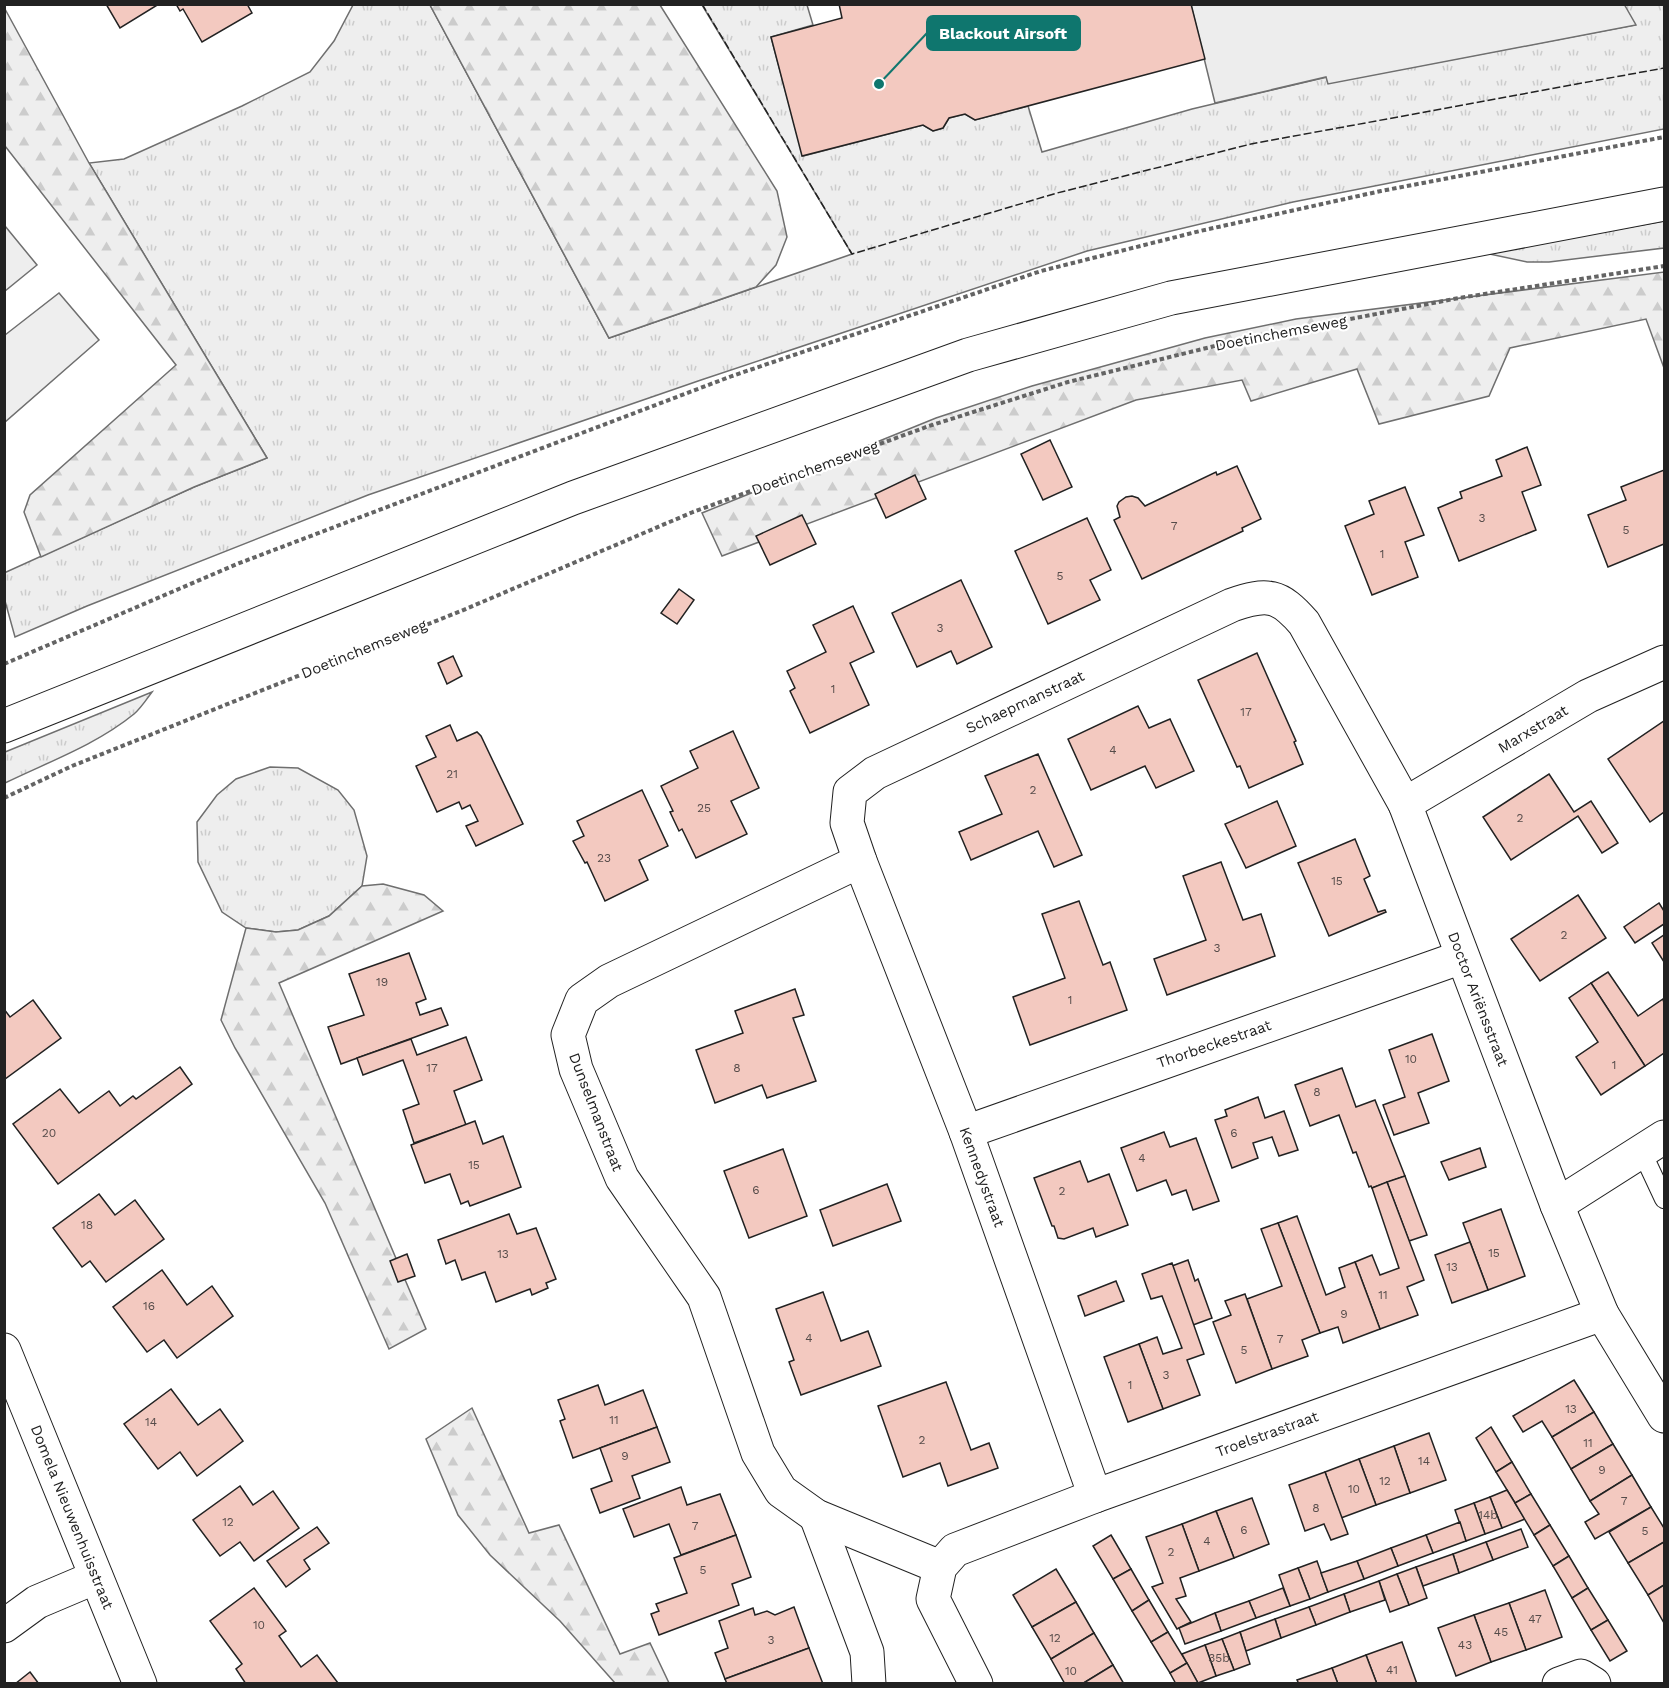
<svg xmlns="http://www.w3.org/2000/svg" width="1669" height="1688" font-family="'Work Sans',sans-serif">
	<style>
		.grass { fill: url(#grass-tufts); stroke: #6f6f6f; stroke-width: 1.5 }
		.forest { fill: url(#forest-firs); stroke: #6f6f6f; stroke-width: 1.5 }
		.garden { fill: #eee; stroke: #6f6f6f; stroke-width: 1.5 }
		.parking { fill: #ededed; stroke: #6f6f6f; stroke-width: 1.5 }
		.building { fill: #f3c9c0; stroke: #222; stroke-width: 1.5 }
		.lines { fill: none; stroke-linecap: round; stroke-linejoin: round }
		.lane-casing { stroke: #222; stroke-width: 20 }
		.street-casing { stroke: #222; stroke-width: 35 }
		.secondary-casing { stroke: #222; stroke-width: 35 }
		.path { stroke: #646464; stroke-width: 4; stroke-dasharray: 4.5 3; stroke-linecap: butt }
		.lane { stroke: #fff; stroke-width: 18 }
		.street { stroke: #fff; stroke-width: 33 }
		.secondary { stroke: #fff; stroke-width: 33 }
		.fence { stroke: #222; stroke-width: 1.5; stroke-dasharray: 8 3; stroke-linecap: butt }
		.labels { text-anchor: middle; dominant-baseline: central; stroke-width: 4.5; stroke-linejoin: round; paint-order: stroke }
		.number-label { font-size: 12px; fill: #564c4a }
		.street-label { font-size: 15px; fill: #222; stroke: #fff }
		.leader { fill: none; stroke: #0f766e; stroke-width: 2 }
		.callout-dot { fill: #0f766e; stroke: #fff; stroke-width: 2 }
		.callout { fill: #0f766e; stroke: #0f766e; stroke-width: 2 }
		.callout-label { font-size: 16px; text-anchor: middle; font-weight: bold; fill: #fff }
	</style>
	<defs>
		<pattern id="grass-tufts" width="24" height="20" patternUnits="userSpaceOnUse" patternTransform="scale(1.5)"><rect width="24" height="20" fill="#eee"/><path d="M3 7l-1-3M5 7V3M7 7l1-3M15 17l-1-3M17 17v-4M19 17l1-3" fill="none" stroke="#ccc"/></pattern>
		<pattern id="forest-firs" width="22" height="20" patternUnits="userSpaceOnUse" patternTransform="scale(1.5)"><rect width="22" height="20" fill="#eee"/><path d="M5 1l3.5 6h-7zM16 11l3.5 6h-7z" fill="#ccc"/></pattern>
	</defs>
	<rect width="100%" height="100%" fill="#fff"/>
	<g class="grass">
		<polygon points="353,5 430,5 609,338 852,254 702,5 807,5 813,25 771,37 803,156 923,125 933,131 943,128 949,118 965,114 975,120 1028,106 1042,152 1192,109 1327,77 1328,83 1635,25 1624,5 1664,5 1664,129 1293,202 1087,251 701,380 368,495 87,606 15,637 5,601 4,573 194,487 267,458 89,163 124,159 242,106 310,72 334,41"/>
		<polygon points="1664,221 1664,248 1549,262 1527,262 1485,253"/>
		<path d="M152 692C146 700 141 708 134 714 96 745 48 762 5 783V752Z"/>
		<polygon points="270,767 298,768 338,790 354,810 367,856 362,886 329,916 298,930 276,932 246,928 222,912 198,862 197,822 217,795 236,779"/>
	</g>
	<g class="forest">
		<polygon points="430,5 660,5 777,191 787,237 776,265 756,287 609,338"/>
		<polygon points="5,9 89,163 267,458 194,487 41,557 24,512 30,495 176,365 5,146"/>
		<polygon points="1664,272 1664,368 1646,319 1510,348 1489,396 1379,424 1357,369 1251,401 1242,380 1136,400 722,556 702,513 936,418 1032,386 1205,338 1296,319"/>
		<polygon points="383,884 424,895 443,911 279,983 426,1329 389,1349 325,1203 235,1048 221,1020 246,928 276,932 298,930 329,916 362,886"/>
		<polygon points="472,1408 529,1533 559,1525 620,1654 650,1643 669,1683 615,1683 560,1621 490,1555 458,1515 426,1439"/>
	</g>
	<g class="garden">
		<polygon points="5,226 37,265 5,291 4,291"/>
		<polygon points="59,293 99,340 5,422 5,335"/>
	</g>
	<polygon class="parking" points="1624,4 1636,25 1328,84 1326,77 1215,103 1191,5"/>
	<g class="building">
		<polygon points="106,4 159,4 120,28"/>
		<polygon points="176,4 247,4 252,13 202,42 183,9 180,11"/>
		<polygon points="839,4 1191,4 1205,59 975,120 965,114 949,118 943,128 933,131 923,125 802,156 771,37 842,18"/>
		<polygon points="1050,440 1072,487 1043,500 1021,454"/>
		<polygon points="1527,447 1541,485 1522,492 1536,530 1459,561 1438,508 1462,498 1460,492 1502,476 1496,460"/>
		<polygon points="1237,466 1261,519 1242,528 1243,531 1142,579 1114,520 1120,517 1117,506 1119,502 1126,497 1132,496 1138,498 1145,506 1216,472 1217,475"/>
		<polygon points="1664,470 1664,544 1608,567 1588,515 1626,500 1621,487"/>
		<polygon points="915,475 926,499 886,518 875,494"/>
		<polygon points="1405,487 1424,535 1405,542 1418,577 1372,595 1345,526 1374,514 1369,501"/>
		<polygon points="802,515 816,544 770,565 756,536"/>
		<polygon points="1087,518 1111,570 1090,580 1100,600 1048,624 1015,551"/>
		<polygon points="961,580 992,647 957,664 951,651 917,667 892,613"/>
		<polygon points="679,589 694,600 677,624 661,613"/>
		<polygon points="853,606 874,652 850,663 869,705 810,733 790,691 795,688 787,671 826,652 813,625"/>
		<polygon points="1257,653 1296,741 1294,742 1303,764 1249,788 1240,766 1237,767 1198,680"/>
		<polygon points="453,656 462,676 447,684 438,663"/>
		<polygon points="1138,706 1149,728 1170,719 1194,771 1156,788 1145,766 1091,790 1068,739"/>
		<polygon points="1664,721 1664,812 1650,822 1608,759"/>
		<polygon points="450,725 457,741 477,732 481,736 523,824 476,846 466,826 478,821 470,805 462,809 459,802 437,812 416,766 436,757 426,736"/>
		<polygon points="733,731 759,788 731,801 747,834 696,858 682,829 679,831 670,812 673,811 661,786 698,768 690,751"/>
		<polygon points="1038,754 1082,855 1054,867 1038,831 971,860 959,832 1002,814 985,776"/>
		<polygon points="1549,774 1574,812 1591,801 1618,843 1602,853 1578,816 1511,860 1483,817"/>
		<polygon points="642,790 668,846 639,860 648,880 605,901 587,862 585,863 573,841 584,836 577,821"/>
		<polygon points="1277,801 1296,846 1246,868 1225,824"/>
		<polygon points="1355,839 1370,876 1364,879 1378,912 1385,910 1386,912 1329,936 1298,863"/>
		<polygon points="1221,862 1243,920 1261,914 1275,956 1167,995 1154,959 1206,940 1183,876"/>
		<polygon points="1578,895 1606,938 1540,981 1511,939"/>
		<polygon points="1079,901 1103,965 1110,962 1127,1010 1030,1045 1013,997 1065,978 1042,914"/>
		<polygon points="1659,903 1664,911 1664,924 1635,943 1624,927"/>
		<polygon points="1664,935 1664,962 1652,943"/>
		<polygon points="409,953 426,999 416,1003 420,1015 441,1008 448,1025 341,1064 328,1027 364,1015 349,974"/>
		<polygon points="1608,972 1638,1016 1663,999 1664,1003 1664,1053 1645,1066 1591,983"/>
		<polygon points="1591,983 1645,1066 1601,1095 1576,1057 1598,1042 1569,998"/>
		<polygon points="795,989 804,1015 793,1018 816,1081 767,1098 762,1085 715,1103 696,1050 743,1033 735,1011"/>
		<polygon points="33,1000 61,1038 5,1079 4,1009 10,1017"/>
		<polygon points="1432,1034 1449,1081 1418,1093 1429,1123 1394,1135 1383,1105 1405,1097 1389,1050"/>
		<polygon points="466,1037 482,1080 454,1091 466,1125 414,1143 403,1110 419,1104 403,1060 363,1075 357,1058 411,1039 417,1055"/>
		<polygon points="180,1067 192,1084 58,1184 13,1124 60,1089 79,1113 109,1091 120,1106 133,1096 136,1099"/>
		<polygon points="1342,1068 1356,1107 1375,1100 1405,1176 1372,1188 1371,1186 1369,1187 1356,1152 1353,1153 1339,1115 1310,1126 1295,1085"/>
		<polygon points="1258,1097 1265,1118 1284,1111 1298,1150 1279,1156 1272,1137 1253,1143 1258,1158 1232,1168 1215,1120 1227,1116 1225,1110"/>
		<polygon points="475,1121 483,1144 503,1136 521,1187 470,1206 468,1201 461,1204 450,1174 425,1183 411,1145"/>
		<polygon points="1164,1132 1170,1147 1196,1138 1219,1201 1193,1210 1186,1190 1172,1195 1166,1180 1137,1191 1121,1148"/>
		<polygon points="1480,1148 1486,1167 1449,1180 1441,1162"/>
		<polygon points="783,1149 807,1216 749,1238 724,1171"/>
		<polygon points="1080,1161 1088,1182 1109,1174 1128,1225 1096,1237 1093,1228 1064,1239 1058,1238 1054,1226 1052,1226 1034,1178"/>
		<polygon points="1405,1176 1427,1235 1409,1241 1387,1182"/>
		<polygon points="1387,1182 1424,1280 1407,1287 1418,1315 1380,1329 1355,1262 1372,1255 1380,1275 1399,1268 1372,1188"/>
		<polygon points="887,1184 901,1221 833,1246 820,1210"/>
		<polygon points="99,1194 115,1215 135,1200 164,1239 106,1282 90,1261 82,1267 53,1228"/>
		<polygon points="1501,1209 1525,1276 1488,1290 1463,1223"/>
		<polygon points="509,1214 517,1234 536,1228 556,1279 546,1283 548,1288 532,1295 530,1289 496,1302 485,1272 462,1280 455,1260 446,1264 438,1240"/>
		<polygon points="1297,1216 1326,1295 1345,1287 1339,1268 1355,1262 1380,1329 1343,1343 1338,1327 1320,1333 1278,1223"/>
		<polygon points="1278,1223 1320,1333 1302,1340 1308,1356 1272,1369 1247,1299 1282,1286 1261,1229"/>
		<polygon points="1470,1242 1488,1290 1452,1303 1435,1255"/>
		<polygon points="407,1254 415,1276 398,1282 390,1261"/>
		<polygon points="1188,1260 1195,1281 1198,1279 1212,1318 1193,1325 1172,1266"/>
		<polygon points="1172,1263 1204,1354 1187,1360 1200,1395 1163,1409 1139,1344 1157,1337 1163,1354 1182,1348 1162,1296 1151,1299 1142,1274"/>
		<polygon points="162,1270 187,1305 212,1286 233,1316 177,1358 164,1340 147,1352 113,1307"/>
		<polygon points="1116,1281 1124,1301 1085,1316 1078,1296"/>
		<polygon points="823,1292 841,1341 868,1331 881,1366 801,1395 789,1362 794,1360 776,1309"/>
		<polygon points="1245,1294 1272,1369 1236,1383 1213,1322 1231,1315 1225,1301"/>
		<polygon points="1139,1344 1163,1409 1128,1422 1104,1357"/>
		<polygon points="1574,1380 1594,1412 1552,1437 1542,1421 1523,1432 1513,1416"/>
		<polygon points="946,1382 971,1450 989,1443 998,1468 948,1486 940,1463 903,1477 878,1406"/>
		<polygon points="598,1385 605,1405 643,1390 657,1427 573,1458 560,1421 565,1419 558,1400"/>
		<polygon points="171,1389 198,1425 220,1409 243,1441 197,1476 180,1452 158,1469 124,1424"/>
		<polygon points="1594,1412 1613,1444 1571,1469 1552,1437"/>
		<polygon points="657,1427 670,1462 632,1476 640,1498 600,1513 591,1489 612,1481 600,1448"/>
		<polygon points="1491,1427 1512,1462 1496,1472 1476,1438"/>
		<polygon points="1429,1433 1446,1480 1410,1493 1394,1446"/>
		<polygon points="1613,1444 1632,1475 1590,1501 1571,1469"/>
		<polygon points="1394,1446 1410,1493 1376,1505 1359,1459"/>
		<polygon points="1359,1459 1376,1505 1341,1518 1325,1472"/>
		<polygon points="1512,1462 1531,1494 1515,1503 1496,1472"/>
		<polygon points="1325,1472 1348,1534 1331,1540 1324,1524 1305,1531 1289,1485"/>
		<polygon points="1632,1475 1651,1507 1595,1539 1585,1522 1599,1514 1590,1501"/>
		<polygon points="240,1486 253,1505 273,1491 299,1528 254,1561 240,1542 220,1556 193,1520"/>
		<polygon points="681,1487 687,1505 720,1494 736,1535 681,1555 669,1524 634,1537 623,1509"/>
		<polygon points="1507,1490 1525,1519 1502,1528 1490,1497"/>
		<polygon points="1531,1494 1550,1525 1534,1535 1515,1503"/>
		<polygon points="1490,1497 1502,1528 1485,1534 1474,1503"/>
		<polygon points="1252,1498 1269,1544 1234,1558 1216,1511"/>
		<polygon points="1474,1503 1485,1534 1466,1541 1455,1510"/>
		<polygon points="1651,1507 1664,1528 1664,1542 1628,1563 1609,1532"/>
		<polygon points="1216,1511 1234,1558 1199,1571 1182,1524"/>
		<polygon points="1460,1522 1466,1541 1433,1553 1426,1535"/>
		<polygon points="1182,1524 1199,1571 1180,1578 1186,1596 1176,1599 1191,1622 1177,1629 1152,1587 1163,1583 1146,1537"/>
		<polygon points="1550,1525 1569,1556 1553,1566 1534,1535"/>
		<polygon points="317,1527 329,1543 304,1560 310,1569 286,1587 267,1561"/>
		<polygon points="1521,1529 1528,1547 1493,1560 1486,1542"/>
		<polygon points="736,1535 751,1577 732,1584 739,1605 659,1635 651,1614 659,1611 656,1604 687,1593 674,1558"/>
		<polygon points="1111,1535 1131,1569 1113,1579 1093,1546"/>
		<polygon points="1426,1535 1433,1553 1398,1566 1391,1548"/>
		<polygon points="1486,1542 1493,1560 1459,1573 1453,1554"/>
		<polygon points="1664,1542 1664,1585 1648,1595 1628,1563"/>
		<polygon points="1391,1548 1398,1566 1364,1579 1357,1561"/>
		<polygon points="1453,1554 1459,1573 1423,1586 1416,1567"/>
		<polygon points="1569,1556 1588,1588 1572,1598 1553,1566"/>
		<polygon points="1317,1561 1328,1592 1310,1599 1298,1568"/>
		<polygon points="1357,1561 1364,1579 1328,1592 1321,1573"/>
		<polygon points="1416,1567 1427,1598 1409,1605 1397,1574"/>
		<polygon points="1298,1568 1310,1599 1290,1606 1279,1575"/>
		<polygon points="1056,1569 1076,1602 1032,1627 1013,1595"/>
		<polygon points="1131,1569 1149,1600 1132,1611 1113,1579"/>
		<polygon points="1397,1574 1409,1605 1390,1612 1379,1581"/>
		<polygon points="1379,1581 1385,1600 1350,1612 1344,1594"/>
		<polygon points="1664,1585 1664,1623 1648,1595"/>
		<polygon points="254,1588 286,1631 279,1636 301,1667 317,1655 338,1683 246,1684 236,1669 242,1664 210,1621"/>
		<polygon points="1283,1588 1290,1606 1256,1618 1249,1601"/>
		<polygon points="1588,1588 1608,1620 1591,1630 1572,1598"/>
		<polygon points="1545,1590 1562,1637 1526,1650 1509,1603"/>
		<polygon points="1344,1594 1350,1612 1316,1625 1309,1607"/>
		<polygon points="1149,1600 1168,1632 1151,1642 1132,1611"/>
		<polygon points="1249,1601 1256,1618 1221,1631 1215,1613"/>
		<polygon points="1076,1602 1094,1633 1051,1659 1032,1627"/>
		<polygon points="1509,1603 1526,1650 1491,1662 1474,1615"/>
		<polygon points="794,1607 809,1648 725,1679 715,1653 728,1648 719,1621 753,1608 755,1615 767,1611 775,1615"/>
		<polygon points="1309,1607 1316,1625 1281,1638 1275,1619"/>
		<polygon points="1215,1613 1221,1631 1185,1644 1179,1628"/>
		<polygon points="1474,1615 1491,1662 1456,1676 1438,1628"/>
		<polygon points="1275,1619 1281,1638 1246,1651 1240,1632"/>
		<polygon points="1608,1620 1627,1651 1610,1661 1591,1630"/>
		<polygon points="1168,1632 1187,1663 1170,1673 1151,1642"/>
		<polygon points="1240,1632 1250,1664 1234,1670 1222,1639"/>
		<polygon points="1094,1633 1113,1665 1082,1684 1065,1684 1051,1659"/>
		<polygon points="1222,1639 1234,1670 1216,1676 1205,1645"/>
		<polygon points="1402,1642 1417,1684 1377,1684 1366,1655"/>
		<polygon points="1205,1645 1216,1676 1198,1683 1182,1654"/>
		<polygon points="809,1648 823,1684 727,1684 725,1679"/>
		<polygon points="1366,1655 1377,1684 1338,1684 1332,1668"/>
		<polygon points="1187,1663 1198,1683 1199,1684 1176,1684 1170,1673"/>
		<polygon points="1113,1665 1124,1684 1082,1684"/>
		<polygon points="1332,1668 1338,1684 1299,1684 1297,1680"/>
		<polygon points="30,1672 39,1684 15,1684"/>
	</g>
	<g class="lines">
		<g class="lane-casing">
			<polyline id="lane" points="1642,1152 1664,1199"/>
		</g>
		<g class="street-casing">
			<g id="street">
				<polyline points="1405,804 1588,696 1664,662"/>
				<polyline points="860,861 609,981 582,1000 568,1035 576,1069 622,1178 704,1297 758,1453 781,1491 816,1516 940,1567"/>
				<polyline points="966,1132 1462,957"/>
				<polyline points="1557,1205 1664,1137"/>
				<polyline points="4,1350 140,1684"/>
				<path d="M1095 1496 966 1132 860 861 847 823 850 792 875 773 1232 605C1267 593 1279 594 1304 623L1405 804 1557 1205 1602 1314 1664 1416"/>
				<polyline points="816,1516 867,1652 869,1684"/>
				<polyline points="4,1626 37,1602 96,1577"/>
				<polyline points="976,1684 933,1599 940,1567 955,1550 1095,1496 1602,1314"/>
				<polyline points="1559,1684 1581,1676 1594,1684"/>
			</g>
		</g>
		<g class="secondary-casing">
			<polyline id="secondary" points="4,726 573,498 968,355 1171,298 1664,204"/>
		</g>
		<g class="path">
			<polyline points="4,664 237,564 732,376 1041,271 1200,231 1381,191 1664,137"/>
			<polyline points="4,798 72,766 461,611 693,512 929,426 1068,382 1231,342 1459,298 1664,266"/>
		</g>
		<use href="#lane" class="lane"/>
		<use href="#street" class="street"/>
		<use href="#secondary" class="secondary"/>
		<polyline class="fence" points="702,4 852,254 1057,193 1251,144 1664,68"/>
	</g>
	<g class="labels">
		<g class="number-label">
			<text x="1482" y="518">3</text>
			<text x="1174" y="526">7</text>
			<text x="1626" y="530">5</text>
			<text x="1382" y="554">1</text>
			<text x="1060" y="576">5</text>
			<text x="940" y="628">3</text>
			<text x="833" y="689">1</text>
			<text x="1246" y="712">17</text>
			<text x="1113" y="750">4</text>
			<text x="452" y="774">21</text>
			<text x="1033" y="790">2</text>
			<text x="704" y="808">25</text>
			<text x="1520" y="818">2</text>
			<text x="604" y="858">23</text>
			<text x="1337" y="881">15</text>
			<text x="1564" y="935">2</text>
			<text x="1217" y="948">3</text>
			<text x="382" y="982">19</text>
			<text x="1070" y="1000">1</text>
			<text x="1411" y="1059">10</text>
			<text x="1614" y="1065">1</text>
			<text x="432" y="1068">17</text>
			<text x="737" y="1068">8</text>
			<text x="1317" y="1092">8</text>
			<text x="49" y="1133">20</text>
			<text x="1234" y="1133">6</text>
			<text x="1142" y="1158">4</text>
			<text x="474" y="1165">15</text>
			<text x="756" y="1190">6</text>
			<text x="1062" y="1191">2</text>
			<text x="87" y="1225">18</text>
			<text x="1494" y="1253">15</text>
			<text x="503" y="1254">13</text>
			<text x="1452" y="1267">13</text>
			<text x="1383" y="1295">11</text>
			<text x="149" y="1306">16</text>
			<text x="1344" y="1314">9</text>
			<text x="809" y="1338">4</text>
			<text x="1280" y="1339">7</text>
			<text x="1244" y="1350">5</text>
			<text x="1166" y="1375">3</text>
			<text x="1130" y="1385">1</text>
			<text x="1571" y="1409">13</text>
			<text x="614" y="1420">11</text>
			<text x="151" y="1422">14</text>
			<text x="922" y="1440">2</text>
			<text x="1588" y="1443">11</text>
			<text x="625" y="1456">9</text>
			<text x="1424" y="1461">14</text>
			<text x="1602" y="1470">9</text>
			<text x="1385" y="1481">12</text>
			<text x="1354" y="1489">10</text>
			<text x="1624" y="1501">7</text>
			<text x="1316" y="1508">8</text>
			<text x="1488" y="1515">14b</text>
			<text x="228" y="1522">12</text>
			<text x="695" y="1526">7</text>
			<text x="1244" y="1530">6</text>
			<text x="1645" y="1531">5</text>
			<text x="1207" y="1541">4</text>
			<text x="1171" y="1552">2</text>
			<text x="703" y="1570">5</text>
			<text x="1535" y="1619">47</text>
			<text x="259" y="1625">10</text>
			<text x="1501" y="1632">45</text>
			<text x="1055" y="1638">12</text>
			<text x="771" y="1640">3</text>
			<text x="1465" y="1645">43</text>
			<text x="1219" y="1658">35b</text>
			<text x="1392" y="1670">41</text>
			<text x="1071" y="1671">10</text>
		</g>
		<g class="street-label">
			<text transform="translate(1281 333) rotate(-11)">Doetinchemseweg</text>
			<text transform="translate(815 468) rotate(-20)">Doetinchemseweg</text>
			<text transform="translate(364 649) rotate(-22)">Doetinchemseweg</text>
			<text transform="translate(1025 702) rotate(-25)">Schaepmanstraat</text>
			<text transform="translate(1533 729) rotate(-31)">Marxstraat</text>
			<text transform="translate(1478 999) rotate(69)">Doctor Ariënsstraat</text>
			<text transform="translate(1214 1044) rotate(-19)">Thorbeckestraat</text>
			<text transform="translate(596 1112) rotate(69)">Dunselmanstraat</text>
			<text transform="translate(982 1177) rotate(70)">Kennedystraat</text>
			<text transform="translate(1267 1434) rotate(-20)">Troelstrastraat</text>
			<text transform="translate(72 1517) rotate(68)">Domela Nieuwenhuisstraat</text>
		</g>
	</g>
	<path class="leader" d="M879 84L927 33"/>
	<circle class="callout-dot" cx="879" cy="84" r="6"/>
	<rect class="callout" x="927" y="16" width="153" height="34" rx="6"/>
	<g class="callout-label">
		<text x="1003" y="39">Blackout Airsoft</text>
	</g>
	<rect width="1669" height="1688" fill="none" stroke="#222222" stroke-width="12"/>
</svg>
